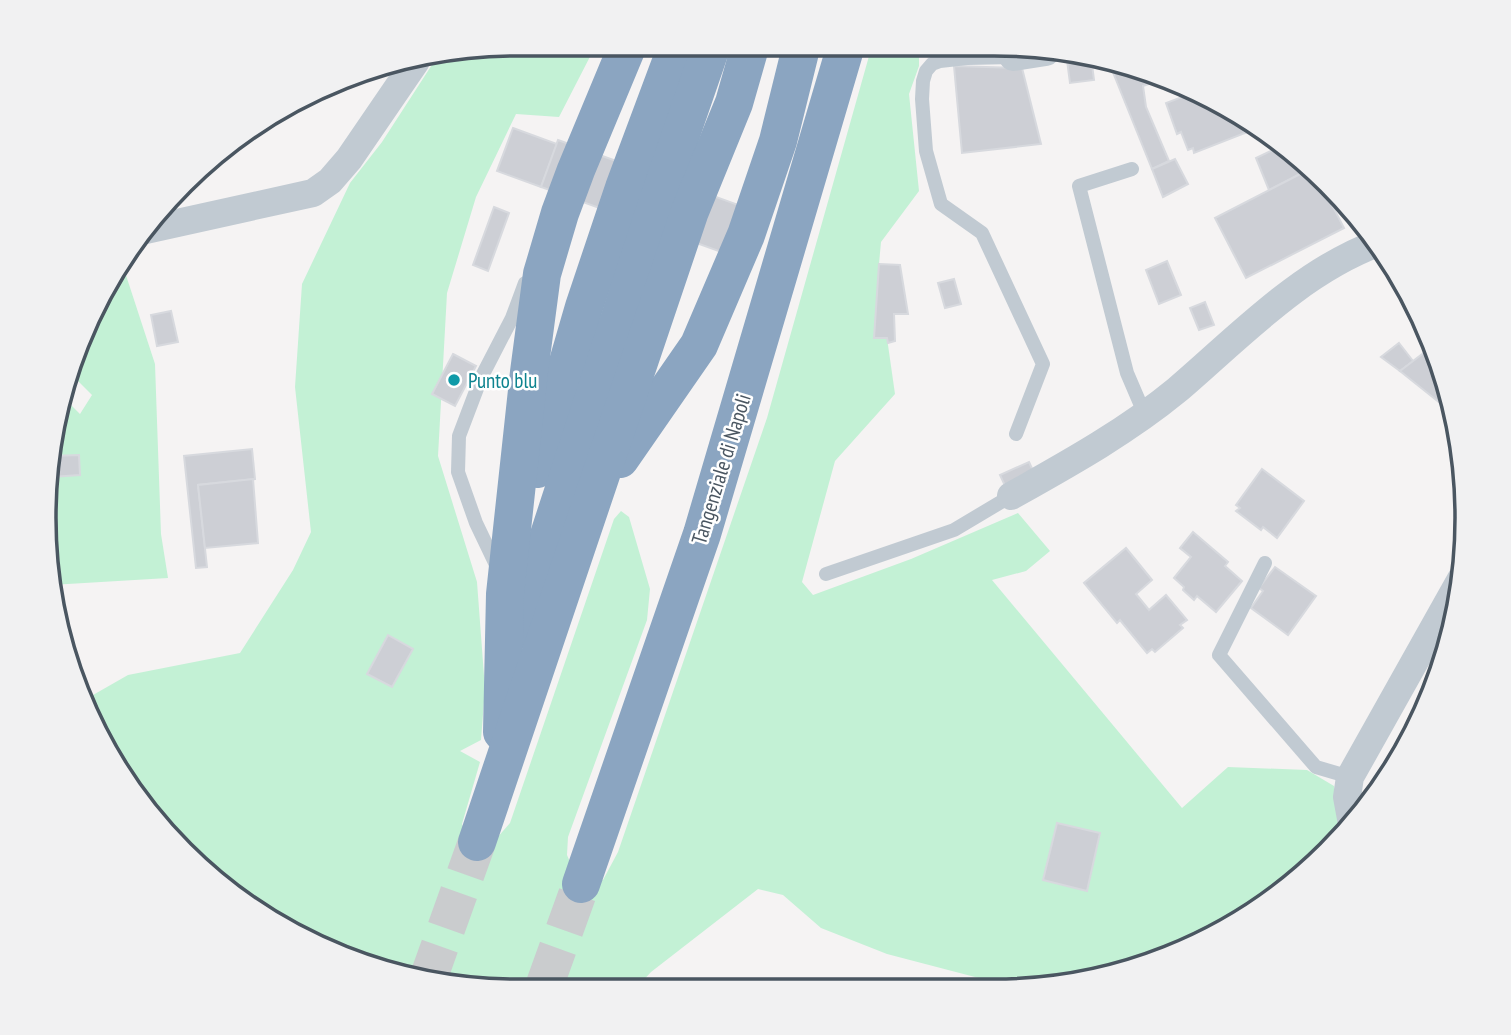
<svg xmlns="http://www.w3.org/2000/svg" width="1511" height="1035" font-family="'PT Sans Narrow',sans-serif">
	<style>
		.green { fill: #c3f1d5 }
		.building { fill: #cdcfd5; stroke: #d7d9de; stroke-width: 2 }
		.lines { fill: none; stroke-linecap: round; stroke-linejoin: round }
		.motorway-tunnel { stroke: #caccce; stroke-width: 38; stroke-dasharray: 38 19; stroke-linecap: butt }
		.service { stroke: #c1cad2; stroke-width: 14 }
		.minor { stroke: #c1cad2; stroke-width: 28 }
		.motorway { stroke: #8ba5c1; stroke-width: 38 }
		.culture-dot { fill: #0f9aa8; stroke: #fff; stroke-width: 2.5 }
		.labels { text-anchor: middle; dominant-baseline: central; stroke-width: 5; stroke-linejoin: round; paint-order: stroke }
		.culture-label { font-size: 21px; fill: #0d838f; stroke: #fff; text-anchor: start }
		.street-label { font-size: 21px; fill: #4a5661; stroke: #fff }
		.rim { fill: none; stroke: #4a5661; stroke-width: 3.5 }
	</style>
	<rect width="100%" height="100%" fill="#f5f3f3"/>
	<g class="green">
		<polygon points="518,44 596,45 559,117 516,114 476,197 447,293 438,456 477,582 485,689 481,740 460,751 480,762 462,824 467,839 489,847 510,823 614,519 621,511 629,517 650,589 647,620 568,837 567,855 576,876 603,880 618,852 767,418 871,49 919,50 919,66 909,94 919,191 881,242 879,264 887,338 895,394 835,461 802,582 813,595 911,559 1018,513 1050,551 1026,571 992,580 1182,808 1228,767 1307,770 1334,786 1341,838 1329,852 1257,911 1175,955 1086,982 1021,989 887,954 821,928 783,895 758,889 651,972 638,986 425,982 308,942 183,853 107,754 86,699 128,675 240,653 293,570 311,532 295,387 302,284 350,183 382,142 437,57"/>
		<polygon points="122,263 155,364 161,534 168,578 51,585 45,486 65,399 80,414 92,395 71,374 80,337"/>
	</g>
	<g class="building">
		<polygon points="1091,57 1094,80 1070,83 1067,60"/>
		<polygon points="1108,60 1145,73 1149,84 1143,86 1146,107 1169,161 1152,169"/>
		<polygon points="954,66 1022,68 1041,144 962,153"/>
		<polygon points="1198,91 1203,93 1240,119 1245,133 1194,153 1193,148 1188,150 1181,132 1177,134 1166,103"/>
		<polygon points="1240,119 1255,130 1245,133"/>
		<polygon points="513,128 557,144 541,187 497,171"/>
		<polygon points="558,140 769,216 752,263 541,187"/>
		<polygon points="1279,147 1310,169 1269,190 1256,158"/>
		<polygon points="1175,159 1188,184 1163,197 1152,169"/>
		<polygon points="1310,169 1316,174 1344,228 1246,278 1215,218"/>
		<polygon points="494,207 509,213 488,271 473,265"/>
		<polygon points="1167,261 1181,295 1159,304 1146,270"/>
		<polygon points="879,264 900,265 908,314 894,314 895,341 888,343 887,338 874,338"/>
		<polygon points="954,279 961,304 945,308 938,283"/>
		<polygon points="1205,302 1214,325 1199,330 1190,308"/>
		<polygon points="171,311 178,342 157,346 151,315"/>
		<polygon points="1399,343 1413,361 1400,371 1381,357"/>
		<polygon points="1425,352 1443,374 1451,402 1445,407 1400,371"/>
		<polygon points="453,354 476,366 455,406 432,394"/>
		<polygon points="1451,402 1458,423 1445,407"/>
		<polygon points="252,449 255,479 198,485 207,567 196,568 184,456"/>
		<polygon points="79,455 80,475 51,477 52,456"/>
		<polygon points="1029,462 1035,475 1006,488 1000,475"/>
		<polygon points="1262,469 1304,501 1277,538 1263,527 1261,530 1236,511 1240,508 1236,505"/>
		<polygon points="253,479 258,543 205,548 198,485"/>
		<polygon points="1193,532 1228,562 1225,566 1242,581 1216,612 1197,596 1194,600 1183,590 1184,587 1174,578 1191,557 1180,548"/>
		<polygon points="1126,548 1152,580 1136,594 1149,610 1166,595 1187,620 1180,625 1183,628 1155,652 1152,649 1147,653 1120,620 1117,623 1084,583"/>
		<polygon points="1275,567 1316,596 1288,635 1251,608 1263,591 1259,588"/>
		<polygon points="388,635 413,649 392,687 367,674"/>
		<polygon points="1057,823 1100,833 1087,891 1043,880"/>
	</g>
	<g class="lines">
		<g class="motorway-tunnel">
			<polyline points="427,982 477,842"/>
			<polyline points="545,984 581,884"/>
		</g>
		<g class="service">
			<polyline points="1013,57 967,58 940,61 932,64 926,71 923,81 922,99 926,151 941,204 982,233 1043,364 1016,434"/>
			<polyline points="1132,169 1079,186 1127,373 1145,415"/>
			<polyline points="1265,563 1219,655 1316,767 1350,777"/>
			<polyline points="498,569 476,523 458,472 459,436 481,378 512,318 525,283"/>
			<polyline points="826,574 954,530 1011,496"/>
		</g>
		<g class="minor">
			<polyline points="1013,57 1046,52"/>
			<polyline points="141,231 313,193 330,181 349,159 416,61"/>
			<path d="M1011 496C1068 464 1126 432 1177 390 1239 337 1300 272 1378 243"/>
			<polyline points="1352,824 1347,797 1350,777 1461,579"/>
		</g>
		<g class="motorway">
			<polyline points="620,459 699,345 746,235 778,141 801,48"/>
			<polyline points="537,469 584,307 624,188 677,46"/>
			<polyline points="518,630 658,201 711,47"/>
			<polyline points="502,732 505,594 529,372 542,274 560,213 576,170 628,45"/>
			<polyline points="477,842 690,211 734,103 750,47"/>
			<polyline points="581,884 702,534 845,49"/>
		</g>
	</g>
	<circle class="culture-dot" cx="454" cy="380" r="7"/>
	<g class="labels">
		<g class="culture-label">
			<text x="468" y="380">Punto blu</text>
		</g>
		<g class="street-label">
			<text transform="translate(721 469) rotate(-73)">Tangenziale di Napoli</text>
		</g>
	</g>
	<path d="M0 0H1511V1035H0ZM517 56H994A461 461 0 0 1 1455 517V518A461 461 0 0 1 994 979H517A461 461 0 0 1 56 518V517A461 461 0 0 1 517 56Z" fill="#f1f1f2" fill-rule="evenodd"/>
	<path class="rim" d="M517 56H994A461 461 0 0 1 1455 517V518A461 461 0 0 1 994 979H517A461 461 0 0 1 56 518V517A461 461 0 0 1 517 56Z"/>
</svg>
